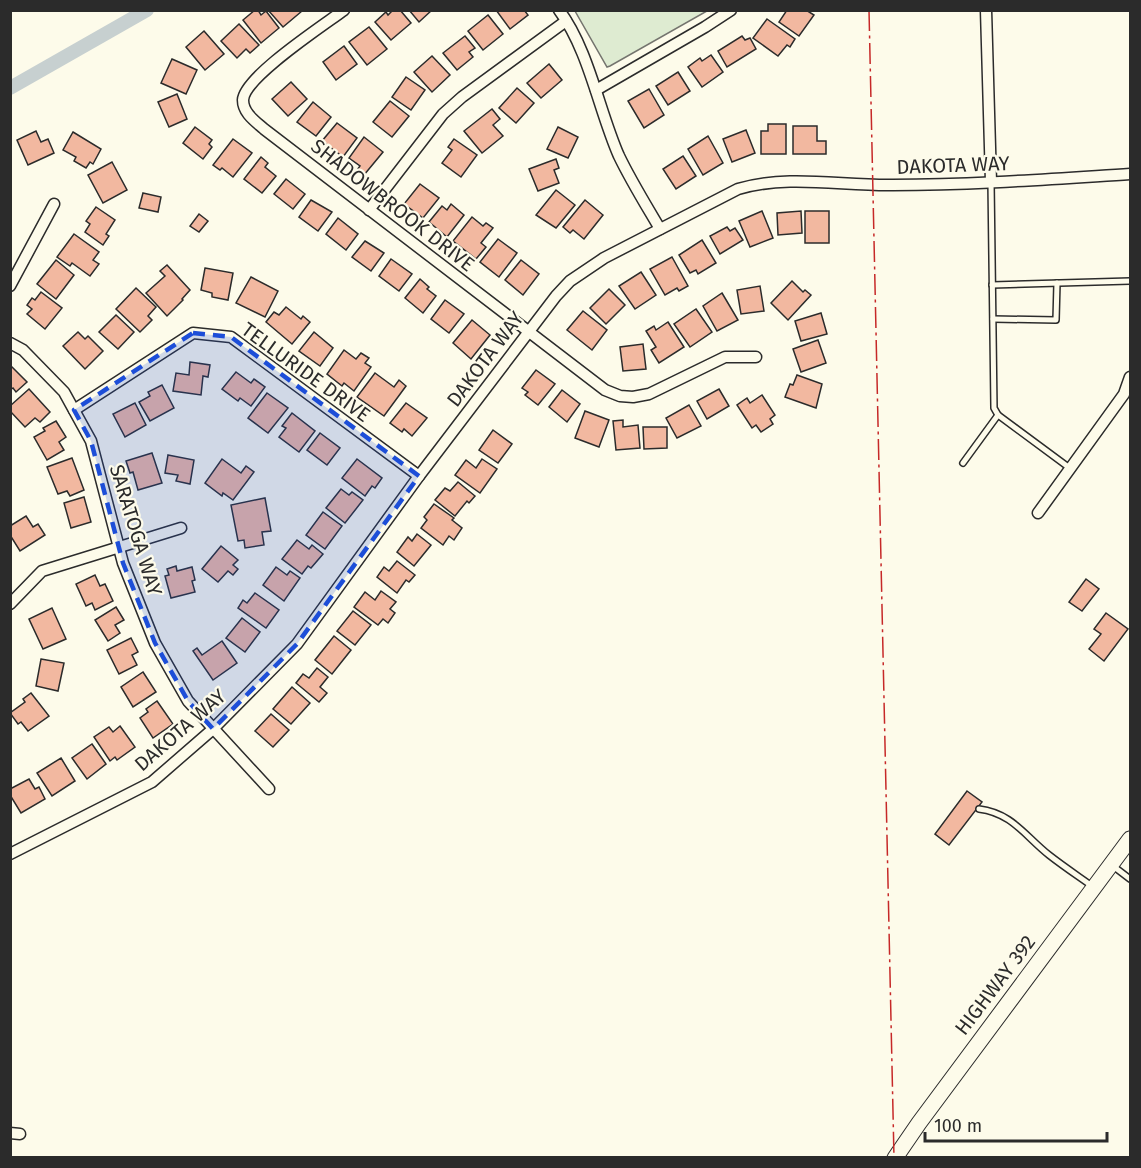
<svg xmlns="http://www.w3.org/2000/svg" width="1141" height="1168" font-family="'Fira Sans',sans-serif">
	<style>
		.green { fill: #deebd1; stroke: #74746e; stroke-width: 1.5 }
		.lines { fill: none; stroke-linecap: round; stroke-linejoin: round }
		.canal { stroke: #c7d0d0; stroke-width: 14 }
		.building { fill: #f2b8a0; stroke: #2b2b2b; stroke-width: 1.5 }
		.lane-casing { stroke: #2b2b2b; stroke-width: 8 }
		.street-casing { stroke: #2b2b2b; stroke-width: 13 }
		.secondary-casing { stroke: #2b2b2b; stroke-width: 17 }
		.lane { stroke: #fdfbea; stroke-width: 5 }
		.street { stroke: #fdfbea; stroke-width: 10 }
		.secondary { stroke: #fdfbea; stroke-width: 15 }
		.power { stroke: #c62828; stroke-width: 1.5; stroke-dasharray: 21 4.5 3 4.5; stroke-linecap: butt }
		.marked { fill: #1d4ed8; fill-opacity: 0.2; stroke: #1d4ed8; stroke-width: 4.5; stroke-dasharray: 12 8; stroke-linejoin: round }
		.labels { text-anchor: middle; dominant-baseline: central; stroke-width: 4.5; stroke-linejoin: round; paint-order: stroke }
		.street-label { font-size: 20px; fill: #2b2b2b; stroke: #fdfbea }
	</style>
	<rect width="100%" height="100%" fill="#fdfbea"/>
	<polygon class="green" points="575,11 707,11 610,66 607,67"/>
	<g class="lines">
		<polyline class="canal" points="10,88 147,10"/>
	</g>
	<g class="building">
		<polygon points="255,10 258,10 261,15 266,11 279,28 261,43 243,20"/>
		<polygon points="268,10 301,10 302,11 283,27"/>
		<polygon points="393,10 400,10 411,23 391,40 375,22 386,12 388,15"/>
		<polygon points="409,10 432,10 419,22"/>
		<polygon points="496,10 524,10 528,15 510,29"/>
		<polygon points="787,10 806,10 814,15 799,36 779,22"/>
		<polygon points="488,15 503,34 483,50 468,31"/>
		<polygon points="767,19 795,39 790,47 787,45 778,56 753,38"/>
		<polygon points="239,24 259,45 250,53 246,49 237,58 221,41"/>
		<polygon points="369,27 387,49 367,65 349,42"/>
		<polygon points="204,31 224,54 205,70 186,47"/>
		<polygon points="465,36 475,48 469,52 473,57 457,70 443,53"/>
		<polygon points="742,36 745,40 750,38 756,49 727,67 718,51"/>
		<polygon points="344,46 357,64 336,80 323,62"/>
		<polygon points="711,55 723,72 702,87 688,67 700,58 702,61"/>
		<polygon points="432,56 450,75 432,92 414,72"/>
		<polygon points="172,59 197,70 186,94 161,83"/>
		<polygon points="549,64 562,80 541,98 527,83"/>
		<polygon points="678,72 690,91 668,105 656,86"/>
		<polygon points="406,77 425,90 411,110 392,97"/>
		<polygon points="291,82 307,99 288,116 272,99"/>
		<polygon points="517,88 534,103 516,123 499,108"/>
		<polygon points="649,89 664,115 644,128 628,101"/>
		<polygon points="177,94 187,119 169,127 158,102"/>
		<polygon points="390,101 409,116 392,137 373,122"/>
		<polygon points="313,102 331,117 316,136 297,122"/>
		<polygon points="492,109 500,119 493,125 503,136 482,153 464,131"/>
		<polygon points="337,123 357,138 343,157 322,141"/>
		<polygon points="768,124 786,124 786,154 761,154 761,131 768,131"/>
		<polygon points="793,126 817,126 817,141 826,141 826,154 793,154"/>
		<polygon points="195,127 212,140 209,144 212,147 203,159 183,143"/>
		<polygon points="558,127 578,137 568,158 547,149"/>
		<polygon points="746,130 755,153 732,162 723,139"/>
		<polygon points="36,131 41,142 48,139 54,153 28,165 17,140"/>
		<polygon points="73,132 101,149 93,164 90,162 86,168 74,161 76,157 63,150"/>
		<polygon points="708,136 723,163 703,175 688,149"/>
		<polygon points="364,137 383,152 364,175 357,170 360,166 349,158"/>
		<polygon points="233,139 252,153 233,177 222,168 220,170 213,165"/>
		<polygon points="454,139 477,155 461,177 442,163 452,150 448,147"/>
		<polygon points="683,156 696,176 676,189 663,169"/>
		<polygon points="261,157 268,163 265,167 276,176 262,193 244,179"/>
		<polygon points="556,159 559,168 554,170 559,183 538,191 529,169"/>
		<polygon points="112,162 127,190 103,203 88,175"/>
		<polygon points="286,179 305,194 293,209 274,194"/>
		<polygon points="420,184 439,198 423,218 404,204"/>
		<polygon points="556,190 575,205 556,228 536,215"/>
		<polygon points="143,193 161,197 158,212 139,208"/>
		<polygon points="311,200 332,212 318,231 299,217"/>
		<polygon points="585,200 603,215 584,239 573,230 570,233 563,227"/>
		<polygon points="451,204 464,215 447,237 429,222 442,206 447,210"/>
		<polygon points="96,207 115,220 106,234 109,236 103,245 85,232 90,224 86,221"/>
		<polygon points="762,211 773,238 750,247 739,221"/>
		<polygon points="801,211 802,233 778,235 777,213"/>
		<rect x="805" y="211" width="24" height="32"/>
		<polygon points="199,214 208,221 199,232 190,226"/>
		<polygon points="472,217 483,226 486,223 493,228 481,243 486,247 476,259 453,241"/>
		<polygon points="338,218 358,234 346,250 326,234"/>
		<polygon points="727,227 730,231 735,228 743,240 720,254 710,236"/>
		<polygon points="74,234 99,252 93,260 99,264 90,276 72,263 70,266 57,257"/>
		<polygon points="498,239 517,253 499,277 480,262"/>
		<polygon points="702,240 716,263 698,274 696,270 690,273 679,255"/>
		<polygon points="365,241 384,253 371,271 352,257"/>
		<polygon points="672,257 688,286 679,291 677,288 665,295 650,269"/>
		<polygon points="391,259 412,274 399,291 379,276"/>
		<polygon points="56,260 74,275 56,299 37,284"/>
		<polygon points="521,260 539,274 523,295 505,280"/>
		<polygon points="167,265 190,290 182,299 183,300 167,316 146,293 165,276 160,271"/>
		<polygon points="205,268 233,273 228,300 212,297 212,293 201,290"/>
		<polygon points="641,272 656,295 635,309 619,286"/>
		<polygon points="251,277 278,291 265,317 236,303"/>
		<polygon points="420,279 429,287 427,289 436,296 423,313 405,298"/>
		<polygon points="792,281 803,292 805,290 811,295 788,320 771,303"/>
		<polygon points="760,286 764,311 741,314 737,290"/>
		<polygon points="136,288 156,307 148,316 152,320 140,332 116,309"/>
		<polygon points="609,289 625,305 606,324 590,308"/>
		<polygon points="41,292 62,308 45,329 27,314 32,309 27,305 32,298 35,300"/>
		<polygon points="722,293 738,320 717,331 703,306"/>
		<polygon points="445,300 464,314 449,333 431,319"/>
		<polygon points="286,307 301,319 303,316 310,322 292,344 266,322 274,312 279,315"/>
		<polygon points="696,309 712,332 690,347 674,324"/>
		<polygon points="583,311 607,330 592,350 567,330"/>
		<polygon points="821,313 827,334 801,341 795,321"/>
		<polygon points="116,315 134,332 118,349 99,332"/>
		<polygon points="472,320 490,335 471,359 453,343"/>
		<polygon points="668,322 684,347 659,363 651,350 656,347 646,331 654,326 656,330"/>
		<polygon points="78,332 85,339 88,336 103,351 85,369 63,346"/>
		<polygon points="314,332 333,348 320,366 299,351"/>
		<polygon points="818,340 826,363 801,372 793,349"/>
		<polygon points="643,344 646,369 623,371 620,347"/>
		<polygon points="344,350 356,359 361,353 369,358 365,363 371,367 354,391 344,383 342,386 327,374"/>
		<polygon points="190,362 210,365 208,377 203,376 201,395 173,391 176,373 189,375"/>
		<polygon points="10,365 27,382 16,392 13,388 10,390"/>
		<polygon points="536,370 555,384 538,405 525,395 528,392 522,388"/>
		<polygon points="236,372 251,383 254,379 265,387 251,406 240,398 238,401 222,389"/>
		<polygon points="375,373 394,387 399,380 406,386 384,416 357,397"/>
		<polygon points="797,375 822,384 816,408 785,397 790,384 793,385"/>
		<polygon points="162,385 174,408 150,421 139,402 150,396 148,392"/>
		<polygon points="29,389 50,412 40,422 35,418 25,427 10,411 10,406"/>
		<polygon points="719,389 729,406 707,419 697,401"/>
		<polygon points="562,390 580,404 567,422 549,407"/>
		<polygon points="267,393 288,408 268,433 248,418"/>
		<polygon points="762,395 775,415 770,419 773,424 761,432 756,425 752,428 737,405 747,398 750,403"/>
		<polygon points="135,403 146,425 125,437 113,414"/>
		<polygon points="406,403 427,418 412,436 404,429 402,432 390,423"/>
		<polygon points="689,405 701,426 677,438 666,418"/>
		<polygon points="585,411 609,420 599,447 575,438"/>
		<polygon points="292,413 315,431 299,452 279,437 286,428 282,426"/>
		<polygon points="623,420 623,427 638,425 640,448 616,450 613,421"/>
		<polygon points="56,421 66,437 59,442 64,450 47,460 34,437 45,431 43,428"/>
		<polygon points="643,427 667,427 667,448 644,449"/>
		<polygon points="493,430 512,444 498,463 479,450"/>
		<polygon points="320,433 340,448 327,465 307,450"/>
		<polygon points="152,453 162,483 138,490 133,472 130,473 126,461"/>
		<polygon points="168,455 194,460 190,484 176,481 178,475 165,473"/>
		<polygon points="72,458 84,490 70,496 67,491 58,494 47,467"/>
		<polygon points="222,459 241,473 246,466 254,472 233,500 223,493 222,496 205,483"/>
		<polygon points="357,459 382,478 375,488 372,486 365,496 342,478"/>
		<polygon points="482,459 497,469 480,493 455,475 466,460 476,468"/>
		<polygon points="458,482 475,496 469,503 467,501 455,516 435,500 445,488 450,491"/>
		<polygon points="341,489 349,495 352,492 363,500 345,523 326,508"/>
		<polygon points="84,497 91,522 71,528 64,503"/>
		<polygon points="265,498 271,531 262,532 264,545 245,548 244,540 238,541 231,505"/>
		<polygon points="434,504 454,518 452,520 462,528 454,540 449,536 443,545 421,528 427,520 424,517"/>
		<polygon points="323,512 342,526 325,549 306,535"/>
		<polygon points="26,516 33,527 38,524 45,535 20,551 10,535 10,526"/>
		<polygon points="417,534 431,545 414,566 397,552 408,537 412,541"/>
		<polygon points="297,540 309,549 312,545 323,554 311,568 308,566 302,574 282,559"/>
		<polygon points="221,546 238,560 233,565 238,569 233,575 228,571 218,582 202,569"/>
		<polygon points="397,561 415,575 409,582 406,580 397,593 377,577 384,567 389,571"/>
		<polygon points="176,566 177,571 192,567 195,580 192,581 195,592 171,598 165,576 169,575 167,569"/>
		<polygon points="276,567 287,575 290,571 300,578 284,601 263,585"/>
		<polygon points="95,575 100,586 105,584 113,601 95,610 92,603 86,606 76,584"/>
		<polygon points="1086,579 1099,589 1082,611 1069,602"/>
		<polygon points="381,591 396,602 390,609 395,613 388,623 383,619 378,625 354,607 365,592 375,600"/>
		<polygon points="255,593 279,610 266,628 238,608 243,600 247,603"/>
		<polygon points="116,607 124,620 115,625 120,633 108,641 95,620"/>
		<polygon points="52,608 66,639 43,649 29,619"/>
		<polygon points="353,611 371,625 355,645 337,631"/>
		<polygon points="1106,613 1128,629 1104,661 1089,649 1101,634 1094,629"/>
		<polygon points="242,618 260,632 245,652 226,638"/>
		<polygon points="334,636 351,650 332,674 315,660"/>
		<polygon points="131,638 138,652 132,655 137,665 119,674 107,650"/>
		<polygon points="222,641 237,663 213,680 193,651 197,648 202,655"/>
		<polygon points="41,659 64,663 58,691 36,686"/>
		<polygon points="317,668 328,677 320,687 327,693 319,702 296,683 303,674 309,678"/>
		<polygon points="143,672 156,692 133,707 121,687"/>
		<polygon points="292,687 310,703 291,724 273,709"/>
		<polygon points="31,693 49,716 28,731 21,722 18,724 10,713 25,702 23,699"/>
		<polygon points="157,701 173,724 153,738 140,718 148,712 146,709"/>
		<polygon points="271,714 289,730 273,747 255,731"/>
		<polygon points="120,726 135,747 117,760 115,757 110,761 94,737 109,727 113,732"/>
		<polygon points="92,744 106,764 87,779 72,758"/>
		<polygon points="61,758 75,781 52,796 37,773"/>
		<polygon points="29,779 35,789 39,787 45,799 21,813 10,795 10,789"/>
		<polygon points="967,791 982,802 949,845 935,834"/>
	</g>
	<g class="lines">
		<g class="lane-casing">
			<g id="lane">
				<polyline points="991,182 994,408 998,415 1071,469"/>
				<polyline points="992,285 1130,281"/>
				<polyline points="993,319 1056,320 1057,283"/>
				<polyline points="963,463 998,415"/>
				<path d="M979 809C1012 813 1025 836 1049 855 1063 866 1078 876 1092 886"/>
				<polyline points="1113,866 1130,879"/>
			</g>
		</g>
		<g class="street-casing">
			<g id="street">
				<path d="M344 10C324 25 244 77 243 100 243 113 255 121 264 129L605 390 620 396 633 397 649 394 725 357H756"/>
				<path d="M559 10C589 50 599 111 619 156 631 181 646 205 660 229"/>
				<polyline points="986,10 991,182"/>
				<polyline points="596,90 705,27 731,10"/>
				<polyline points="369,210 443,114 462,97 566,21"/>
				<polyline points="10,286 54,204"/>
				<polyline points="10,343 23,350 64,392 91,441 123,563 155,643 188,701 269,789"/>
				<polyline points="74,410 193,333 231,337 419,476"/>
				<polyline points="1038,513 1124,394 1130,377"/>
				<polyline points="10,604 42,571 181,528"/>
				<path d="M10 854 152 782 213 729 297 644 419 476 556 296 570 281 604 258 738 189C789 174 841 186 893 185 972 185 1051 179 1130 174"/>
				<polyline points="10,1133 20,1134"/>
			</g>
		</g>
		<g class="secondary-casing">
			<polyline id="secondary" points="895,1158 919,1123 1130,839"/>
		</g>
		<use href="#lane" class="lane"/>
		<use href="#street" class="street"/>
		<use href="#secondary" class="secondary"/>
		<polyline class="power" points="869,10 894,1158"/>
	</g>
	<path class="marked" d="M193 333 231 337 419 476 297 644 213 729 188 701 155 643 123 563 91 441 74 410Z"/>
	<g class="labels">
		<g class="street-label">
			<text transform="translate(953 165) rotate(-2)">DAKOTA WAY</text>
			<text transform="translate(393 205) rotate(38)">SHADOWBROOK DRIVE</text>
			<text transform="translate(485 359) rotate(-53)">DAKOTA WAY</text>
			<text transform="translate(306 372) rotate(36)">TELLURIDE DRIVE</text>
			<text transform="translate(136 530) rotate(73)">SARATOGA WAY</text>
			<text transform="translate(180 730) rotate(-41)">DAKOTA WAY</text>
			<text transform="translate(995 985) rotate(-53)">HIGHWAY 392</text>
		</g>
	</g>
	<rect width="1141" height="1168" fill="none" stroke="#2b2b2b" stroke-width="24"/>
	<path d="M925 1132v9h182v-9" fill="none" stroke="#2b2b2b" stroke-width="3"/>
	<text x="934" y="1132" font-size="18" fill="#2b2b2b" stroke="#fdfbea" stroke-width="4.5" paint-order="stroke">100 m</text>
</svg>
